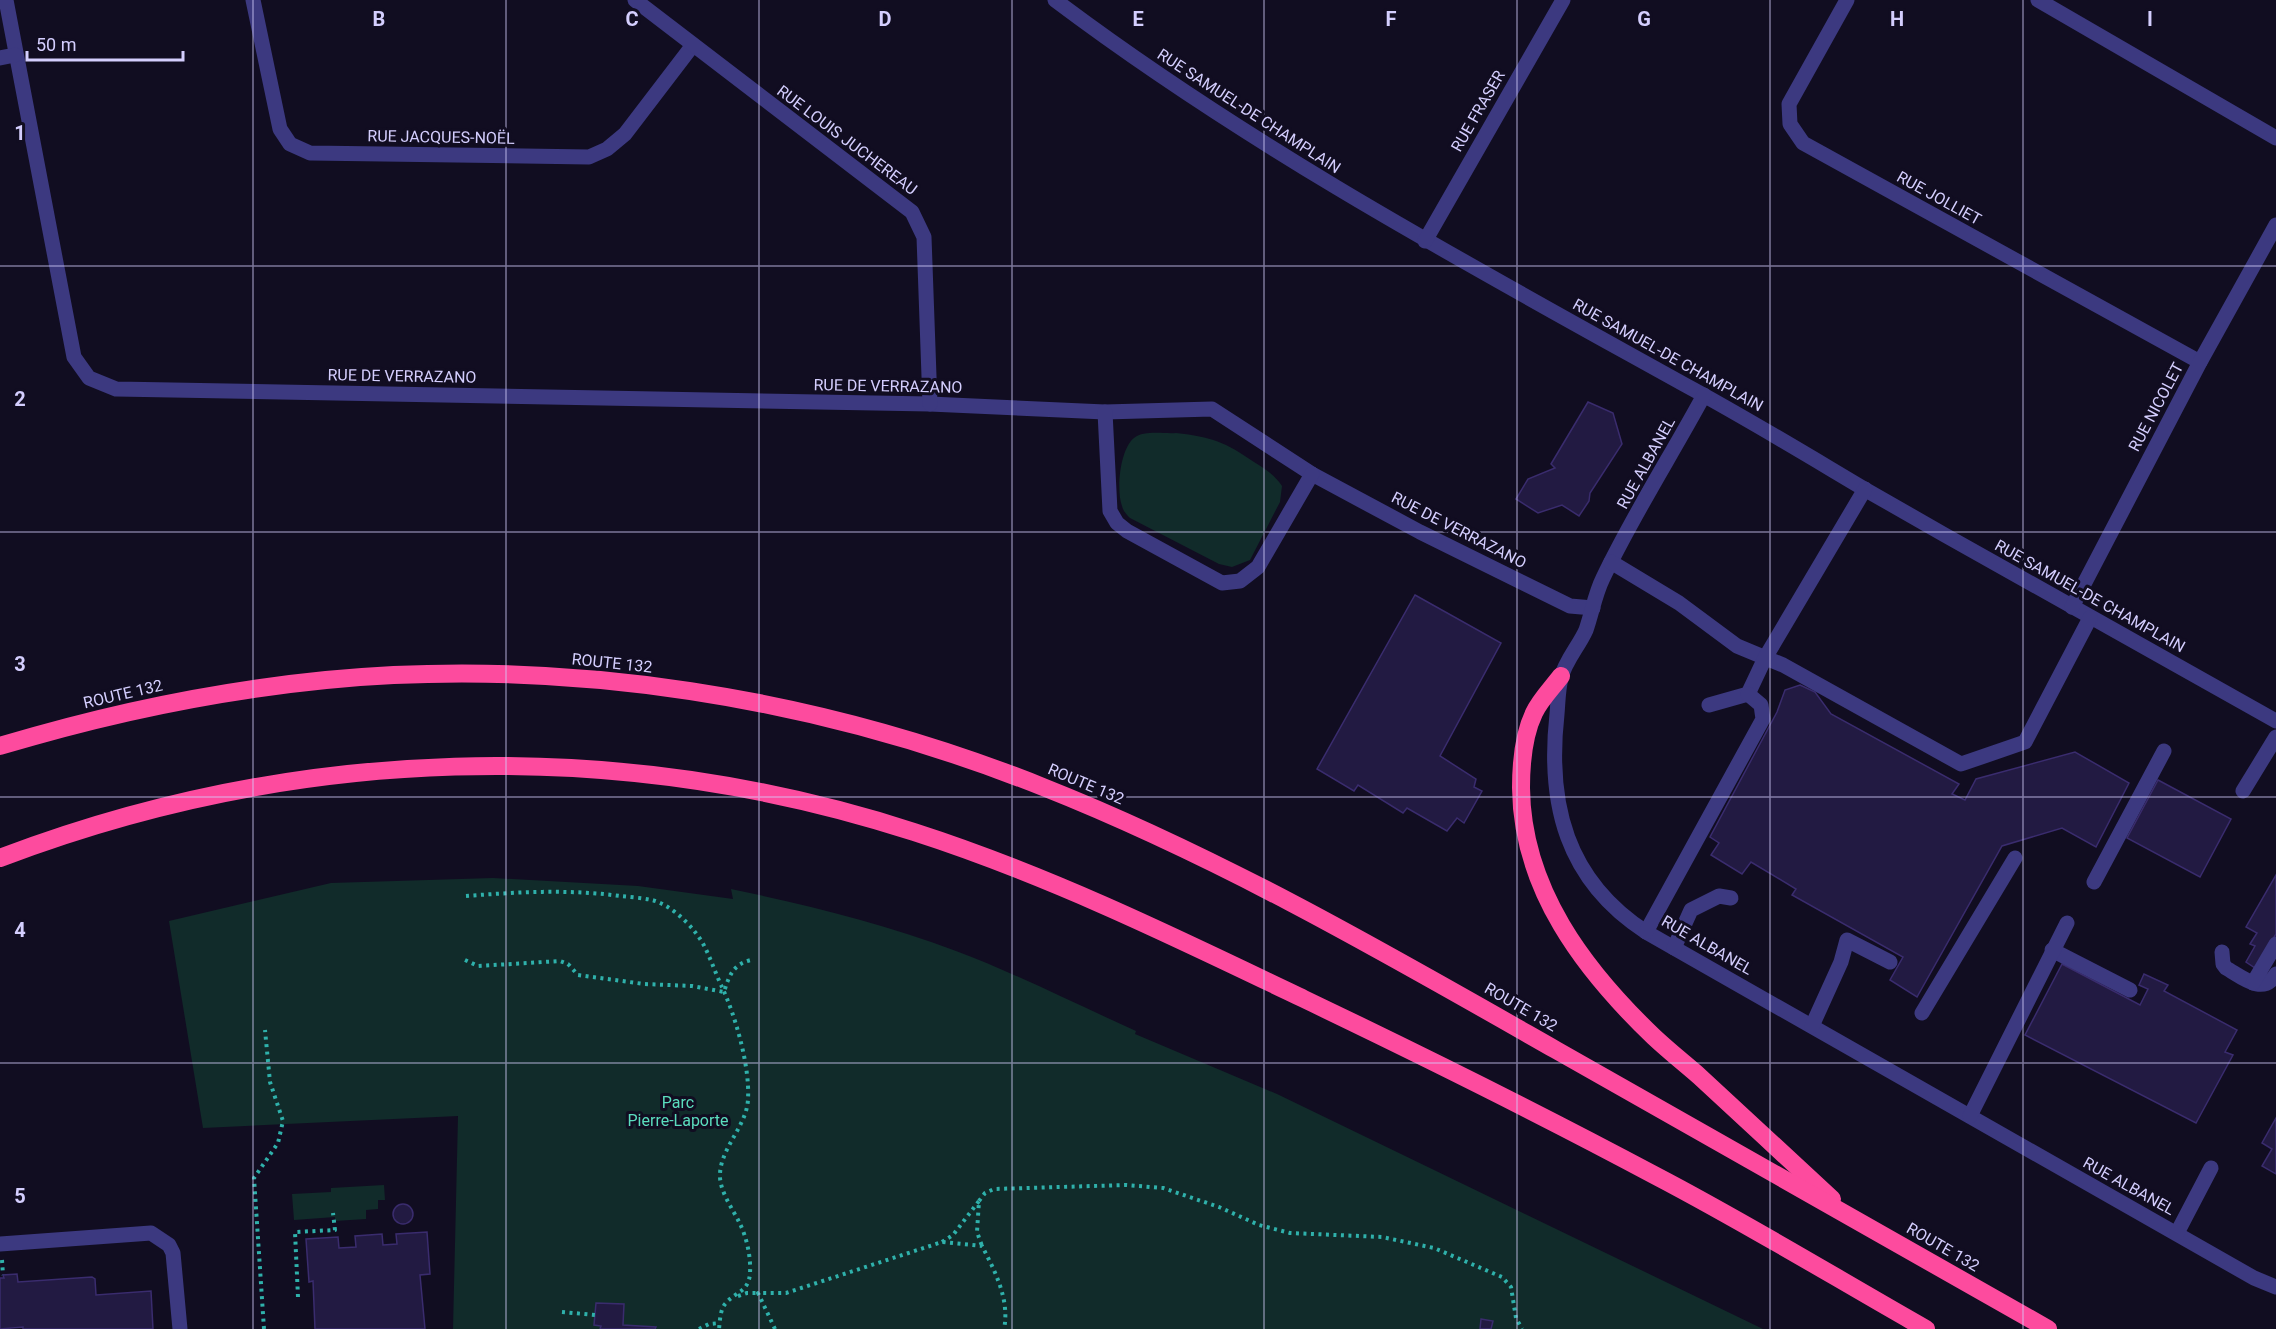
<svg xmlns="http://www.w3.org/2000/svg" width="2276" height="1329" font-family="Roboto,sans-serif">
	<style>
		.green { fill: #112b2a }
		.building { fill: #221a42; stroke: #3a2c6e; stroke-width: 1.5 }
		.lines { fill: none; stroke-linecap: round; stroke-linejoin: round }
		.path { stroke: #2fb1ab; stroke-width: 4; stroke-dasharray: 3 4.5; stroke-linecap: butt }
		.minor { stroke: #3c3980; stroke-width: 15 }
		.highway { stroke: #fd4b9e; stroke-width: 18 }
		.grid { fill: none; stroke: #d4cefe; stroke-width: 1.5; stroke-opacity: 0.55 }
		.labels { text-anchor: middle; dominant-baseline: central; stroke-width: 6; stroke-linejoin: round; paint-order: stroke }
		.street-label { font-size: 16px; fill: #d4cefe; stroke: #110d21 }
		.park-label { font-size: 16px; fill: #5bddbe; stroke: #110d21 }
		.grid-label { font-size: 20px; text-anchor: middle; font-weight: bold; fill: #d4cefe; stroke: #110d21; stroke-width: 6; stroke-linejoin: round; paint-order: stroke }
	</style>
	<rect width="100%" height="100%" fill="#110d21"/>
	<g class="green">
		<path d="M1176 433C1212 437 1225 442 1254 462 1265 469 1275 475 1282 486L1280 502 1250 560 1232 567 1219 564 1130 518C1127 515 1123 511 1122 506 1116 490 1120 449 1134 438 1144 430 1164 434 1176 433Z"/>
		<path d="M493 878 638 886 733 899 731 889C807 905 882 923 956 951 1017 974 1076 1004 1136 1031L1135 1034 1277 1094 1763 1329H453L458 1116 203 1128 169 921 331 883Z"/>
		<polygon points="384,1185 385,1200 378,1200 378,1209 366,1210 366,1219 335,1221 335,1217 294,1220 292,1194 331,1192 331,1188"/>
	</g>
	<g class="building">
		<polygon points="1588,402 1613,413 1622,444 1590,493 1589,501 1579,516 1562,505 1538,513 1516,499 1528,479 1555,468 1551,464"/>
		<polygon points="1415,595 1501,643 1440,756 1476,779 1474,787 1482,791 1464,823 1457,818 1447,831 1407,808 1403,813 1358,785 1354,791 1317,769"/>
		<polygon points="1800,685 1815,692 1831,714 1959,784 1952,794 1965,800 1976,779 2075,752 2129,783 2096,847 2062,828 2002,846 1917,997 1890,980 1903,957 1792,895 1796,889 1751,862 1742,874 1711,855 1719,843 1710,837 1777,712 1785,690"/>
		<polygon points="2158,780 2231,819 2200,877 2127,838"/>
		<polygon points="2276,875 2276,934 2255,968 2246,962 2255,946 2250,944 2257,933 2246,927"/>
		<polygon points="2062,964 2140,1005 2148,989 2139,985 2144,974 2168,985 2164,991 2237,1030 2225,1052 2233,1055 2196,1123 2025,1035"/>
		<polygon points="2276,1118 2276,1174 2262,1166 2272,1149 2262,1143"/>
		<circle cx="403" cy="1214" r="10"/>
		<polygon points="427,1232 430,1274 420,1275 425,1329 315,1329 313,1281 309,1282 306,1239 338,1237 339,1248 356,1247 355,1236 382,1234 383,1245 397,1244 396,1234"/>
		<polygon points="17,1274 18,1282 92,1277 95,1279 96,1295 151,1291 153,1329 23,1329 23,1327 0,1329 0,1278 4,1278 3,1275"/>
		<polygon points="596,1303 624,1304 623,1325 656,1327 655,1329 600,1329 601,1326 594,1325"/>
		<polygon points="1481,1319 1493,1321 1491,1329 1480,1329"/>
	</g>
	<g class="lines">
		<g class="path">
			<path d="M466 896C517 892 569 889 620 896 630 897 642 898 652 900 668 904 685 919 695 932 707 946 713 968 721 985 735 1014 750 1066 748 1099 747 1126 721 1147 720 1174 719 1191 733 1209 740 1224 747 1238 751 1258 750 1273 749 1292 735 1292 726 1303 720 1309 720 1321 719 1329"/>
			<path d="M465 960 478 966 560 961 568 964 578 975 644 984 692 986 724 992C729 976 733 964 751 960"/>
			<polyline points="979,1201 985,1193 994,1189 1126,1185 1163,1188 1219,1207 1259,1225 1290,1233 1382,1237 1434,1248 1502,1277 1511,1287 1516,1318 1522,1329"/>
			<polyline points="942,1242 953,1235 979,1201 977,1232 982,1246"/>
			<polyline points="2,1260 3,1275"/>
			<polyline points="738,1296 747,1293 758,1293"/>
			<polyline points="298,1297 295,1232 335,1230 333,1213"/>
			<polyline points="562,1312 595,1315"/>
			<polyline points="264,1329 254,1178 278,1143 283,1121 270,1082 265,1030"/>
			<polyline points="699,1329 709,1324 720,1323"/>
			<path d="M775 1329 758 1293H786L942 1242 982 1246C995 1271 1010 1300 1004 1329"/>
		</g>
		<g class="minor">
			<polyline points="6,0 74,357 89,378 116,389 930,404 1105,412 1212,409 1312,474 1420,532 1570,606 1593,608"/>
			<polyline points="253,0 280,129 290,144 310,153 589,157 607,149 625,134 693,45"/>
			<polyline points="635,0 912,212 924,237 930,404"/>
			<path d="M1055 0C1253 149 1471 266 1687 386 1748 419 1807 455 1866 490 2002 568 2139 644 2276 721"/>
			<polyline points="1847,0 1789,104 1790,124 1803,143 2200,362"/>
			<polyline points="2038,0 2276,138"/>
			<polyline points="0,58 15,55"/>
			<polyline points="1425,241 1563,0"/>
			<path d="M1704 395C1671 456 1633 515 1603 578 1595 594 1592 613 1586 630 1579 646 1565 661 1561 678 1558 690 1558 703 1557 714 1547 804 1566 880 1646 932L2254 1278 2276 1287"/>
			<polyline points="1105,412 1110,511 1117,523 1127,531 1222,583 1240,581 1258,567 1312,474"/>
			<polyline points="1611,562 1679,603 1737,646 1783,665 1961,764 2025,742 2090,618"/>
			<polyline points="2072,607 2200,362 2276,225"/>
			<polyline points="1709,705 1748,694 1765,658 1865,489"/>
			<polyline points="2243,791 2276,737"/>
			<polyline points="2094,882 2164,751"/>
			<polyline points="1646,932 1763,719 1761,705 1748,694"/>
			<polyline points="1674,948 1691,910 1719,896 1731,898"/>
			<polyline points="2052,950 2130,990"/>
			<path d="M2222 952 2223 964 2226 968C2242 977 2263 996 2276 974"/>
			<polyline points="2253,983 2276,944"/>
			<polyline points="1922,1013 2015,858"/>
			<polyline points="1812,1026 1841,962 1847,940 1890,962"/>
			<polyline points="1970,1116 2067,923"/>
			<polyline points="2177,1233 2211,1168"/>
			<polyline points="0,1244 151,1233 169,1245 173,1253 180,1329"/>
		</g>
		<g class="highway">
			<path d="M1561 676C1552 688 1540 700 1534 713 1523 736 1521 763 1521 788 1522 889 1584 970 1654 1037 1669 1051 1684 1063 1699 1076 1743 1117 1788 1158 1832 1199"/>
			<path d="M0 746C106 714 215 691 326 680 567 657 818 697 1043 787 1222 858 1389 955 1556 1050 1720 1143 1884 1236 2048 1329"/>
			<path d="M0 858C294 746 614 735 914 832 1048 875 1177 938 1304 999 1423 1056 1540 1114 1656 1176 1748 1224 1836 1278 1926 1329"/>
		</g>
	</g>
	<path class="grid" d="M253 0V1329M506 0V1329M759 0V1329M1012 0V1329M1264 0V1329M1517 0V1329M1770 0V1329M2023 0V1329M0 266H2276M0 532H2276M0 797H2276M0 1063H2276"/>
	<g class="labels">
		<g class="street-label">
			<text transform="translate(1249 111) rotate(33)">RUE SAMUEL-DE CHAMPLAIN</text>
			<text transform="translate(1478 111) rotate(-60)">RUE FRASER</text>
			<text transform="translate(441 137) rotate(1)">RUE JACQUES-NOËL</text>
			<text transform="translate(847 140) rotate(37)">RUE LOUIS JUCHEREAU</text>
			<text transform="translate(1939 198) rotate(29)">RUE JOLLIET</text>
			<text transform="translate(1668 355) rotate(29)">RUE SAMUEL-DE CHAMPLAIN</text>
			<text transform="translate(402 376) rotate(1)">RUE DE VERRAZANO</text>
			<text transform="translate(888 386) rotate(1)">RUE DE VERRAZANO</text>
			<text transform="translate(2156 407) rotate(-62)">RUE NICOLET</text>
			<text transform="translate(1646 463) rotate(-61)">RUE ALBANEL</text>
			<text transform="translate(1459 530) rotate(27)">RUE DE VERRAZANO</text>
			<text transform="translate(2090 596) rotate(29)">RUE SAMUEL-DE CHAMPLAIN</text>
			<text transform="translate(612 663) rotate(6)">ROUTE 132</text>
			<text transform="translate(123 694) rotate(-13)">ROUTE 132</text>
			<text transform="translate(1086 784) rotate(23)">ROUTE 132</text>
			<text transform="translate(1707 945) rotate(30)">RUE ALBANEL</text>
			<text transform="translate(1521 1007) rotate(30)">ROUTE 132</text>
			<text transform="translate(2129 1186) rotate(29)">RUE ALBANEL</text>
			<text transform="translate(1943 1247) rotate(30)">ROUTE 132</text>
		</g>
		<g class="park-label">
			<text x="678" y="1102">Parc<tspan x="678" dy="18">Pierre-Laporte</tspan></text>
		</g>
	</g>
	<g class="grid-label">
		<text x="379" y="26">B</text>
		<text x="632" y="26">C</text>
		<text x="885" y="26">D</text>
		<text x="1138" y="26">E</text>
		<text x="1391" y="26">F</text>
		<text x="1644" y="26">G</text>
		<text x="1897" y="26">H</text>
		<text x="2150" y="26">I</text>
		<text x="20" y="140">1</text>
		<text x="20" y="406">2</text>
		<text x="20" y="671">3</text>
		<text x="20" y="937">4</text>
		<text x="20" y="1203">5</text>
	</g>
	<path d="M27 51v9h156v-9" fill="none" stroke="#d4cefe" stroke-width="3"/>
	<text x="36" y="51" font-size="18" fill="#d4cefe" stroke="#110d21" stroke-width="4.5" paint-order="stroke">50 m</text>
</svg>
